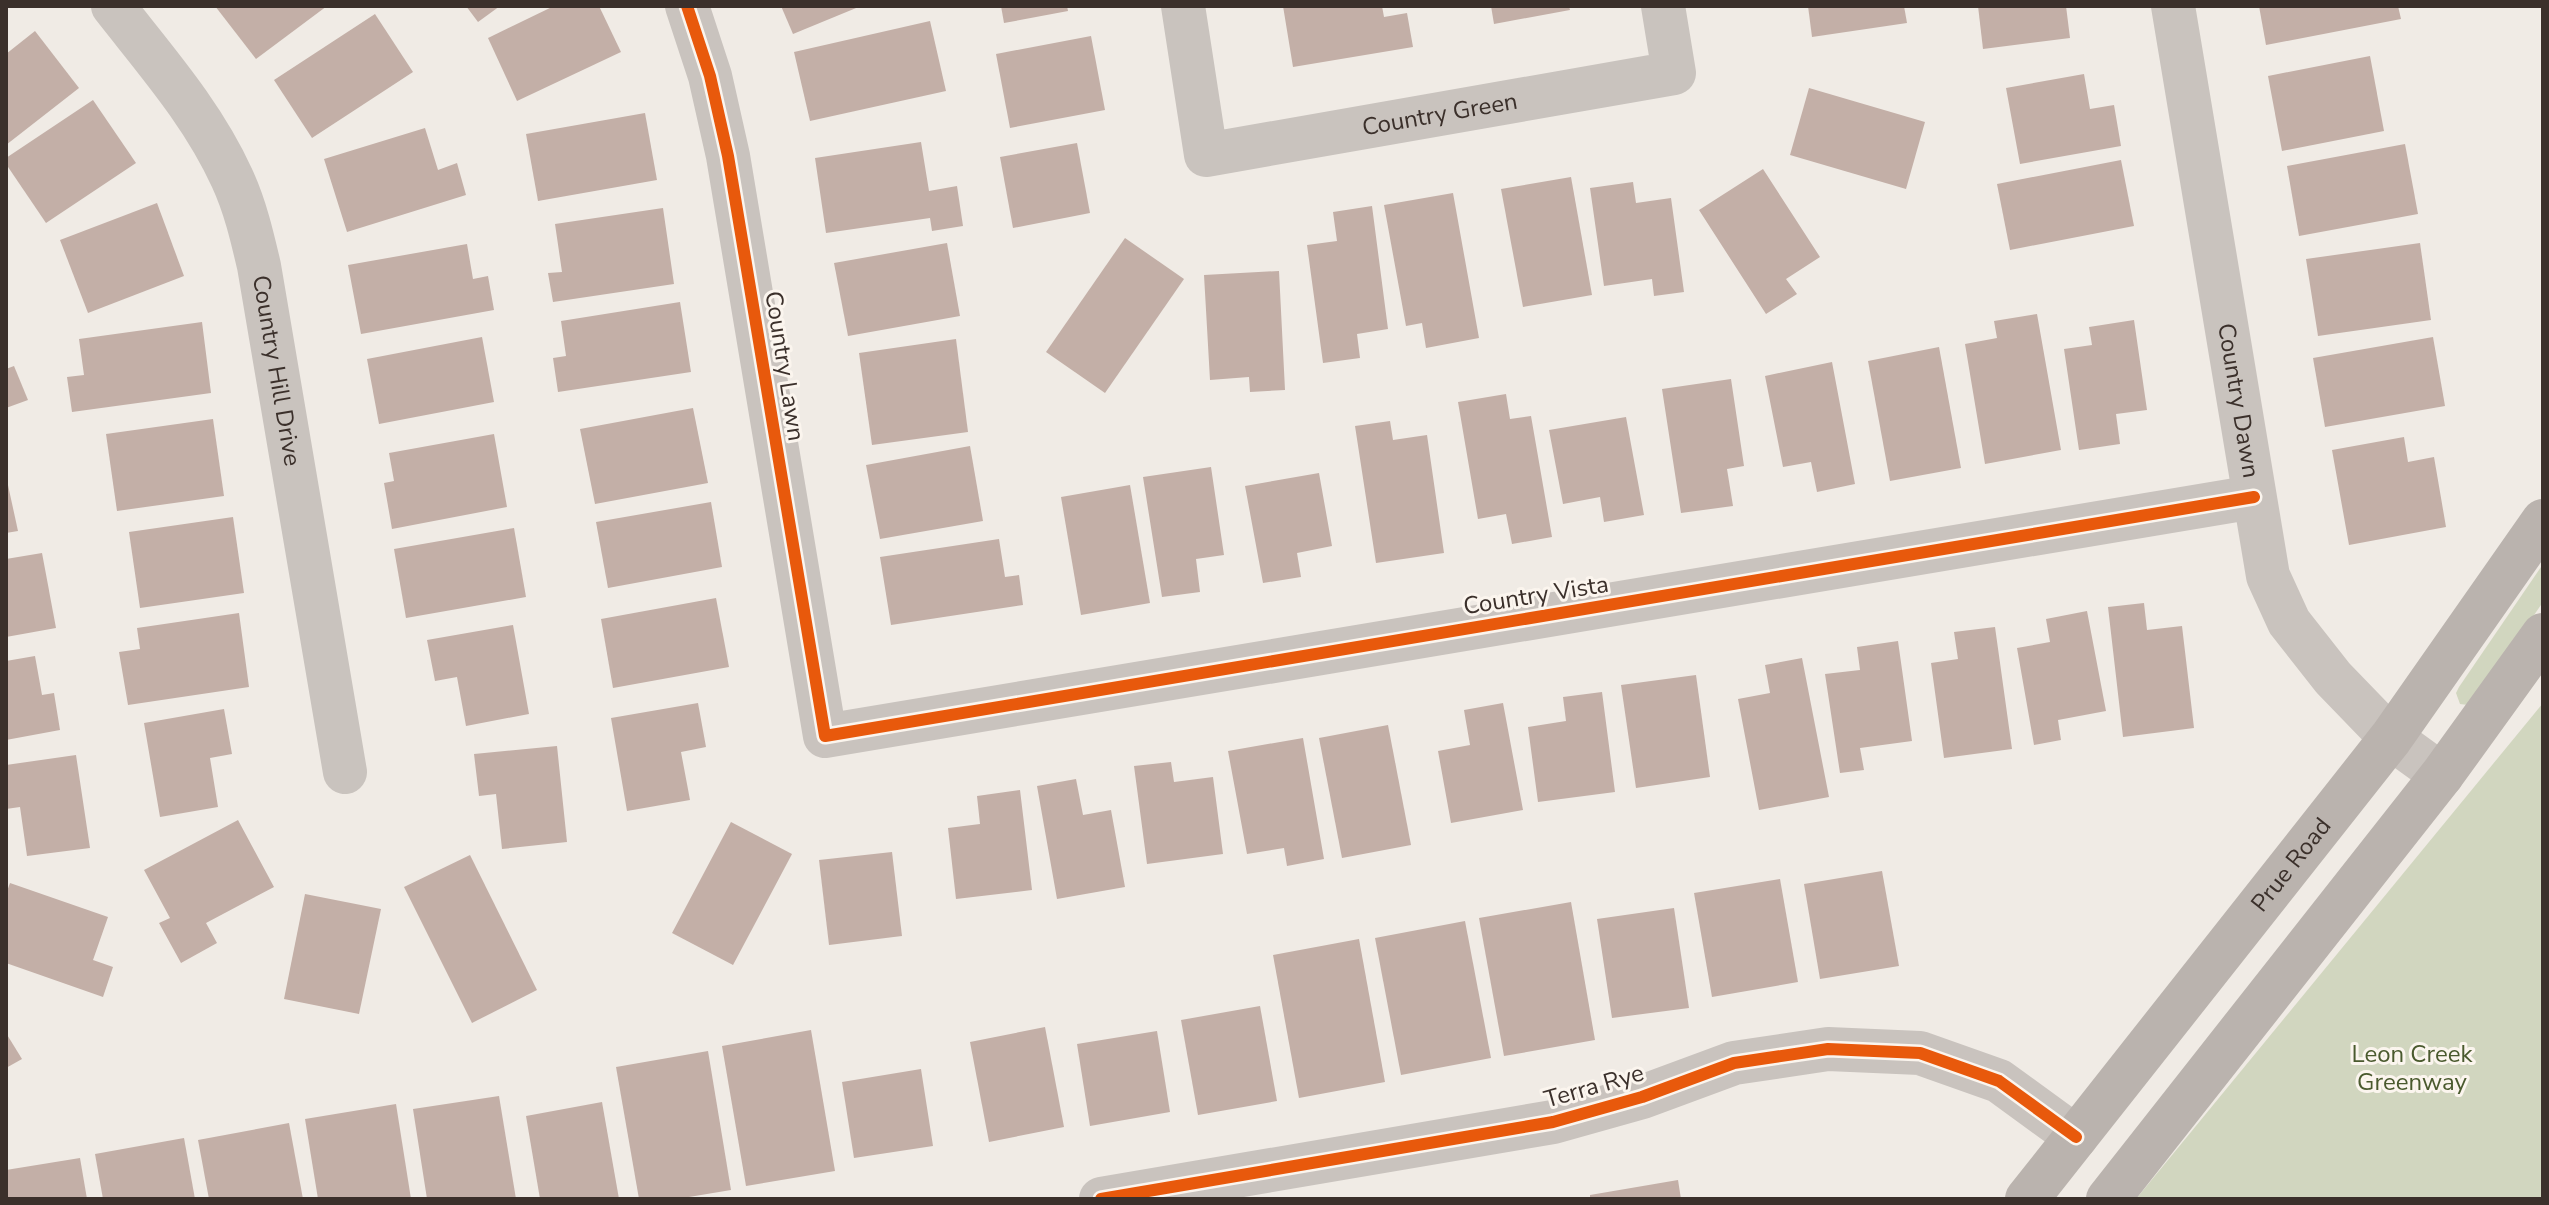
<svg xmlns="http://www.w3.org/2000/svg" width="2549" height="1205" font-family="'Nunito Sans',sans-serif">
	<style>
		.green { fill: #d1d6bf }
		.building { fill: #c3afa7 }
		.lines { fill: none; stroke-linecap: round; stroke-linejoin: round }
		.minor { stroke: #c9c3be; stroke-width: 44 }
		.secondary { stroke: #bab3ae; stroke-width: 44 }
		.cycleway-casing { stroke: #fbf5ee; stroke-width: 17 }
		.cycleway { stroke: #e8590c; stroke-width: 12 }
		.labels { text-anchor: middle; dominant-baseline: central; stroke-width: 6; stroke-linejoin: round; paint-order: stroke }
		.street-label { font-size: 24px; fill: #3b302b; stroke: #fbf5ee }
		.park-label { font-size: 24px; fill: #4a5a2e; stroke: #fbf5ee }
	</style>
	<rect width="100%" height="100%" fill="#f0ebe5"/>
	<g class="green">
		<polygon points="2543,564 2543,602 2474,702 2468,705 2460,704 2456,693 2459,687"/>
		<polygon points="2543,703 2543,1199 2136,1199"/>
	</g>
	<g class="building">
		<polygon points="215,6 327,6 256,59"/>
		<polygon points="466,6 500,6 478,22"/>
		<polygon points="554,6 599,6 621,52 517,101 488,38"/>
		<polygon points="781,6 861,6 793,34"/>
		<polygon points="1001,6 1067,6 1068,11 1004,23"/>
		<polygon points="1283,6 1382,6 1384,17 1407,13 1413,47 1293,67"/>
		<polygon points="1491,6 1569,6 1570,10 1494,24"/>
		<polygon points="1808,6 1904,6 1907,23 1812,37"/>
		<polygon points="1978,6 2066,6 2070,38 1983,49"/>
		<polygon points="2259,6 2398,6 2401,19 2266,45"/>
		<polygon points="375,14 413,72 312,138 274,80"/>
		<polygon points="930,21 946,91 810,121 794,52"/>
		<polygon points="35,31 79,88 6,145 6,54"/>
		<polygon points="1091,36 1105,110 1010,128 996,54"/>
		<polygon points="2370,56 2384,131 2282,151 2268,76"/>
		<polygon points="2084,74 2090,109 2114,105 2121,146 2020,164 2006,88"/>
		<polygon points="1809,88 1925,122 1906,189 1790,155"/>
		<polygon points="93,100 136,163 46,223 6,164 6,158"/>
		<polygon points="645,113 657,180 538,201 526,134"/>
		<polygon points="425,128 438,170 457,163 466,195 347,232 324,159"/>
		<polygon points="921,142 929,191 957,186 963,226 932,231 930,218 826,233 815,158"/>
		<polygon points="1077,143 1090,213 1013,228 1000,157"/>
		<polygon points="2405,144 2418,214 2299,236 2287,166"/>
		<polygon points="2121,160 2134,226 2010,250 1997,184"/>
		<polygon points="1763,169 1820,257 1786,279 1797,294 1766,314 1699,210"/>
		<polygon points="1571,177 1592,295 1523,307 1501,189"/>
		<polygon points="1633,182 1636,203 1671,198 1684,292 1654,296 1652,279 1604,286 1590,188"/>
		<polygon points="1453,193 1479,338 1426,348 1422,323 1406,326 1384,205"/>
		<polygon points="157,203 184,276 88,313 60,240"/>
		<polygon points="1372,206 1388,329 1357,334 1360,358 1323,363 1307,245 1337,241 1333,212"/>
		<polygon points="663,208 674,284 553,302 548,273 562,272 555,224"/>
		<polygon points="1125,238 1184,279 1105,393 1046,352"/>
		<polygon points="947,243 960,316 848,336 834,263"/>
		<polygon points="2420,243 2431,320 2318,336 2306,259"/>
		<polygon points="467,244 473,279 488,276 494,310 361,334 348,265"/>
		<polygon points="1279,271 1285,390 1250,392 1249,377 1210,380 1204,275"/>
		<polygon points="680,302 691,372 558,392 553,358 566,356 561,321"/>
		<polygon points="2037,314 2061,450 1985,464 1965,344 1997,338 1994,321"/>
		<polygon points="2134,320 2147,410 2116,414 2120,444 2079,450 2064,349 2092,345 2089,327"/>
		<polygon points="202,322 211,393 72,412 67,377 84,375 79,339"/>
		<polygon points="482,337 494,402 379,424 367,359"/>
		<polygon points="2433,337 2445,406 2325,427 2313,358"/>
		<polygon points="956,339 968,432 872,445 859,353"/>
		<polygon points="1939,347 1961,468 1890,481 1868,361"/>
		<polygon points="1832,362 1855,484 1817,492 1811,462 1783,467 1765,376"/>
		<polygon points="14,366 28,400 6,408 6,369"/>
		<polygon points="1731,379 1744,466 1727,469 1733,506 1681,513 1662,389"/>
		<polygon points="1506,394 1510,419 1531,416 1552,537 1512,544 1506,514 1478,519 1458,402"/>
		<polygon points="693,408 708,483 595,504 580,429"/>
		<polygon points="1626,417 1644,515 1604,522 1600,497 1563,504 1549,430"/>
		<polygon points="213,419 224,496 117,511 106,434"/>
		<polygon points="1390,421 1393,440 1427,435 1444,553 1376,563 1355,426"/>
		<polygon points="494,434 507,507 392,529 384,483 394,481 389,453"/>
		<polygon points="2404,437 2408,462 2434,457 2446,527 2349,545 2332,450"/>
		<polygon points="970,446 983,521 880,539 866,465"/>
		<polygon points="1211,467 1224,555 1196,559 1200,592 1162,597 1143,477"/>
		<polygon points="1319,473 1332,546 1297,553 1301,577 1263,583 1245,486"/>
		<polygon points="6,476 18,531 6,533"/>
		<polygon points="1130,485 1150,603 1081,615 1061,497"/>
		<polygon points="711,502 722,567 608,588 596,522"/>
		<polygon points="233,517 244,593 140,608 129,532"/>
		<polygon points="514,528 526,597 406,618 394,549"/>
		<polygon points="999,539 1005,577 1019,575 1023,605 891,625 880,557"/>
		<polygon points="42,553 56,628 6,637 6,559"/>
		<polygon points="716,598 729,667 613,688 601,619"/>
		<polygon points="2144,603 2147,630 2182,626 2194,728 2123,737 2108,607"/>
		<polygon points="2087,611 2106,711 2058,720 2061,740 2034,745 2017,648 2050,642 2046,619"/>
		<polygon points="239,613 249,687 128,705 119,652 140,649 137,628"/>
		<polygon points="513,625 529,714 466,726 457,677 435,681 427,640"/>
		<polygon points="1995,627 2012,749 1944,758 1931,663 1958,659 1954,632"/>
		<polygon points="1898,641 1912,741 1860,748 1864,770 1840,773 1825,674 1860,670 1857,647"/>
		<polygon points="35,656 42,695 54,693 60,730 6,740 6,661"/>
		<polygon points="1802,658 1829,797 1759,810 1738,699 1770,693 1765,665"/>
		<polygon points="1696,675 1710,777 1636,788 1621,685"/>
		<polygon points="1602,692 1615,792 1538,802 1528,727 1566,721 1563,697"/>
		<polygon points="698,703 706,747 681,752 690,800 627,811 611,718"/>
		<polygon points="1503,703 1523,810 1451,823 1438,751 1470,745 1464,710"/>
		<polygon points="224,709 232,754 210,758 218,807 160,817 144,723"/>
		<polygon points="1388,725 1411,845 1342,858 1319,738"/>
		<polygon points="1303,738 1324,859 1287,866 1284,848 1247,854 1228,751"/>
		<polygon points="557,746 567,842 502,849 496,794 479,796 474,754"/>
		<polygon points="76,755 90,848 27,856 20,807 6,809 6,765"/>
		<polygon points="1171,762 1174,782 1213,777 1223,854 1147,864 1134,766"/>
		<polygon points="1076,779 1083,815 1111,810 1125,887 1057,899 1037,786"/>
		<polygon points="1020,790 1032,890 956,899 948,828 980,824 977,796"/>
		<polygon points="238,820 274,887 206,923 217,943 181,963 159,923 170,918 144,870"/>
		<polygon points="731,822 792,854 733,965 672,933"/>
		<polygon points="892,852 902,936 829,945 819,860"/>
		<polygon points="470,855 537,990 472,1023 404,887"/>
		<polygon points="1882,871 1899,966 1820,979 1804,884"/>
		<polygon points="1780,879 1798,982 1712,997 1694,893"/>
		<polygon points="10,883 108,917 93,960 113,967 103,997 6,963 6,894"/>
		<polygon points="305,894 381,909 359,1014 284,999"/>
		<polygon points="1571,902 1595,1040 1504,1056 1479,918"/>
		<polygon points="1674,908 1689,1008 1612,1018 1597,919"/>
		<polygon points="1465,921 1491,1058 1401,1075 1375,938"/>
		<polygon points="1359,939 1385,1082 1299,1098 1273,955"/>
		<polygon points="1260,1006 1277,1101 1198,1115 1181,1020"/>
		<polygon points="1045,1027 1064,1127 989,1142 970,1042"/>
		<polygon points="811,1030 835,1171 746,1186 722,1046"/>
		<polygon points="1157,1031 1170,1112 1090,1126 1077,1044"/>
		<polygon points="6,1033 22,1059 6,1068"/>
		<polygon points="708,1051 731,1190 677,1199 639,1199 616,1067"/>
		<polygon points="921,1069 933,1146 854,1158 842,1082"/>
		<polygon points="499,1096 516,1199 427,1199 413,1109"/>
		<polygon points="602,1102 619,1199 540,1199 526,1116"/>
		<polygon points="396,1104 411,1199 318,1199 305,1119"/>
		<polygon points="289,1123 303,1199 209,1199 198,1140"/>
		<polygon points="184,1138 195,1199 103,1199 95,1154"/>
		<polygon points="80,1158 87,1199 6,1199 6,1170"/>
		<polygon points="1678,1180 1681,1199 1590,1199 1590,1195"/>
	</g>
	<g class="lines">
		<g class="minor">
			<path id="s1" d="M113 6C156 61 203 114 232 178 245 206 252 236 259 266L345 772"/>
			<polyline points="687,6 710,76 728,156 825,736 2254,497"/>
			<path id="s2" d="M1183 6 1206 155 1674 73 1663 6"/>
			<path id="s3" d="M2173 6 2268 576 2289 622 2333 678 2391 738 2442 775"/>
			<polyline points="1101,1199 1553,1122 1642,1097 1734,1063 1828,1049 1920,1053 1999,1081 2076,1137"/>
		</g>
		<g class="secondary">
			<path id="s4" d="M2027 1199 2391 738 2543 521"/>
			<polyline points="2108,1199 2442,775 2543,635"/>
		</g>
		<g class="cycleway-casing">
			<g id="cycleway">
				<polyline points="687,6 710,76 728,156 825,736 2254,497"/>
				<polyline points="1101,1199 1553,1122 1642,1097 1734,1063 1828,1049 1920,1053 1999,1081 2076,1137"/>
			</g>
		</g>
		<use href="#cycleway" class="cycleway"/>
	</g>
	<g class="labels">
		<g class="street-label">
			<text stroke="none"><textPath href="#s2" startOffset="388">Country Green</textPath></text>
			<text transform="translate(785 366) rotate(81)">Country Lawn</text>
			<text stroke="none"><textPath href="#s1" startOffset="408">Country Hill Drive</textPath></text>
			<text stroke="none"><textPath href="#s3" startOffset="400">Country Dawn</textPath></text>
			<text transform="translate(1536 595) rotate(-9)">Country Vista</text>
			<text stroke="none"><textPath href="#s4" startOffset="426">Prue Road</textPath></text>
			<text transform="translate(1594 1086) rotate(-16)">Terra Rye</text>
		</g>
		<g class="park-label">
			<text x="2412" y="1054">Leon Creek<tspan x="2412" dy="28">Greenway</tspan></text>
		</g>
	</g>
	<rect width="2549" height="1205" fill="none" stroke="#3b302b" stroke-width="16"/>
</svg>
